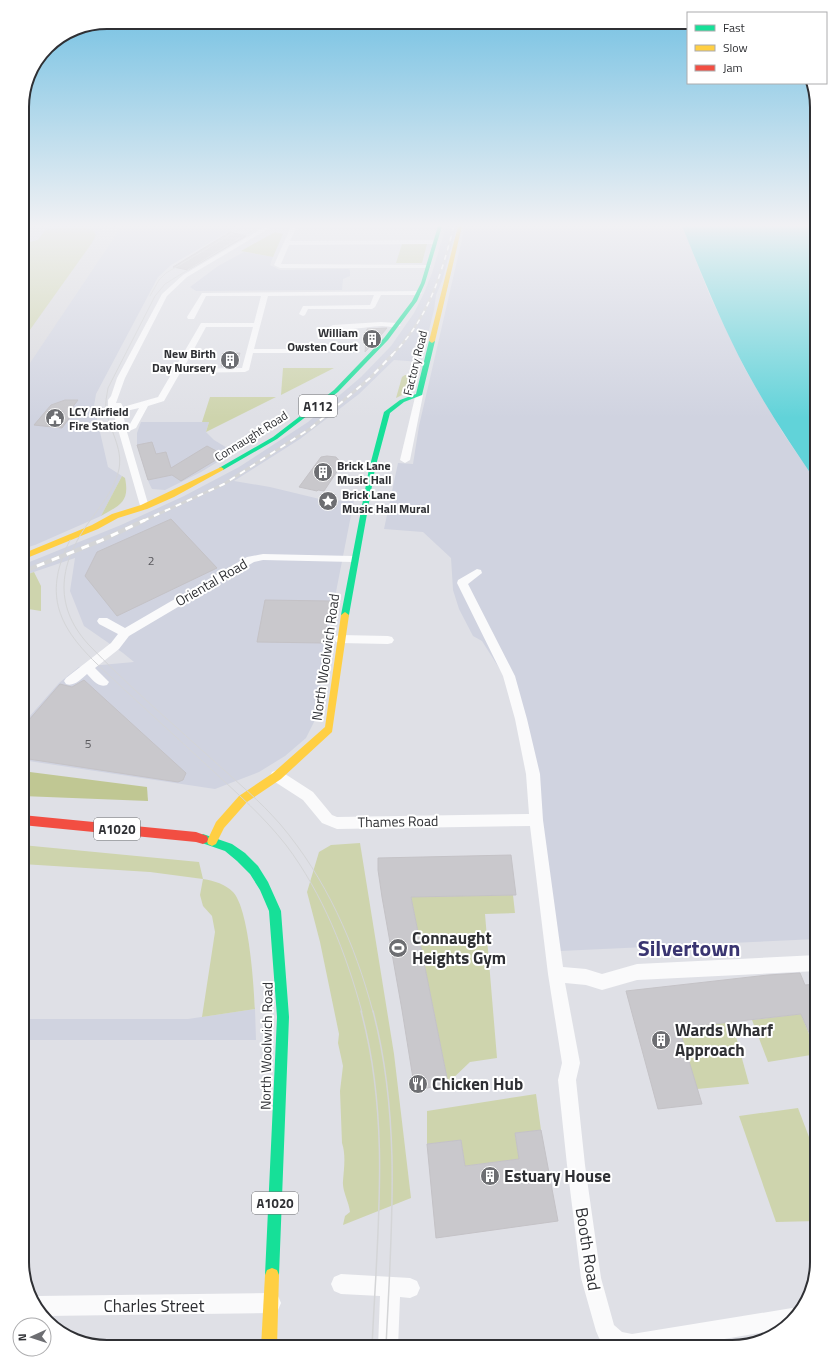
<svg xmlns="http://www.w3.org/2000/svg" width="839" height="1369" font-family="'Titillium Web',sans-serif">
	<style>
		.built { fill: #d0d3e0 }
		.green { fill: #ced4ad }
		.forest { fill: #c0c793 }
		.water { fill: #61d3d9 }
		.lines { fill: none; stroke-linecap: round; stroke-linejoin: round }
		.taxiway { fill: #dadade; fill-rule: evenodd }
		.runway { fill: #dadade; fill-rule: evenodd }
		.building { fill: #c9c8cc; stroke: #c4c2c6 }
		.street { fill: #fafafb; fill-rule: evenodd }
		.fast { fill: #16e098; fill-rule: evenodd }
		.slow { fill: #ffcf43; fill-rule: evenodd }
		.jam { fill: #f24e42; fill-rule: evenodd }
		.tram-far1 { stroke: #d4d5d7; stroke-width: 1 }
		.tram { stroke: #d4d5d7; stroke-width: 1.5 }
		.rail-far2-casing { stroke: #d4d5d7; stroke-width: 2.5 }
		.rail-far1-casing { stroke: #d4d5d7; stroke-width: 3 }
		.rail-casing { stroke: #d4d5d7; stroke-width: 4.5 }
		.rail-far2 { stroke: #fff; stroke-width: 1.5; stroke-dasharray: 5; stroke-linecap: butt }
		.rail-far1 { stroke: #fff; stroke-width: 2; stroke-dasharray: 6; stroke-linecap: butt }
		.rail { stroke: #fff; stroke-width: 3; stroke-dasharray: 8; stroke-linecap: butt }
		.labels { text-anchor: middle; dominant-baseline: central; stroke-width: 4; stroke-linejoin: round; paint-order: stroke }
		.far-poi-label { font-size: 12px; font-weight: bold; fill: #2f3034; stroke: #fff; text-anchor: start }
		.far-street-label { font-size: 12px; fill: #2f3034; stroke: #fff }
		.number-label { font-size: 12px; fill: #58585c }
		.shield { fill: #fff; stroke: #6d6e71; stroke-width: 1 }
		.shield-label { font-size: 13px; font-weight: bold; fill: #2f3034 }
		.street-label { font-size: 14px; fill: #2f3034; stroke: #fff }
		.near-poi-label { font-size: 17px; font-weight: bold; fill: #2f3034; stroke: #fff; text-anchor: start }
		.near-street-label { font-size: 17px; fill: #2f3034; stroke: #fff }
		.near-district-label { font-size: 22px; font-weight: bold; fill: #3a3571; stroke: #fff }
		.rim { fill: none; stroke: #2f3034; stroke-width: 2 }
	</style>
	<rect width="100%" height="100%" fill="#dfe0e6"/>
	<g class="built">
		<polygon points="22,226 238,226 171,265 158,277 96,394 94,406 108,467 122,476 101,516 35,545 22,549"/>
		<polygon points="446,226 457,226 442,281 436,295 434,310 421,362 394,360 359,394 300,439 234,481 270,487 328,501 354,500 326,643 317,716 306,738 285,756 259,772 215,789 22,760 22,725 59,683 79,667 134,662 123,653 84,626 70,591 75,558 22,576 22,565 121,525 184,496 239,467 308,422 361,377 391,346 414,313 424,293 432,273"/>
		<polygon points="465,226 682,226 710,296 745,369 783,433 817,483 817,939 560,951 520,701 482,641 473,636 459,609 453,590 451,558 423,532 384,529 398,463 413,464 419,426"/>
		<polygon points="244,252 273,257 270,265 280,270 348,269 350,270 350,276 343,279 342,290 196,291 190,287 218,266"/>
		<polygon points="141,422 209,422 206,432 214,440 234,452 201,472 165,490 152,489 149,483 137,445 137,433"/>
		<polygon points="255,1009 256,1040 25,1040 22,1049 22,1019 188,1019"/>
	</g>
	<g class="green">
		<polygon points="56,228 87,228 94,231 96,235 92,243 93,244 32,329 22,338 22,251 39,232"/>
		<polygon points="275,232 283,234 273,257 241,251"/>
		<polygon points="402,244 427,244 422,263 396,263"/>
		<polygon points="283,368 334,368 281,395"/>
		<path d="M405 375 418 376C414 390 408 392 396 398L402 377Z"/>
		<polygon points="210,397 276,397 206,432 209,422 202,422"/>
		<path d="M122 476 125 478C130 502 120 505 101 516Z"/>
		<polygon points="34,572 41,586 41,611 22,608 22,605 25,604 22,599 22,576"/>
		<path d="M360 843 394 1054 411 1198 343 1225 345 1216 350 1212C349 1202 342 1191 343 1181 344 1168 346 1155 342 1143L340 1091 343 1066 338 1043 339 1034 320 942 307 892 319 852 331 845Z"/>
		<path d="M22 845 199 862 203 879C215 881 225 884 233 892 249 909 254 985 255 1009L202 1017 215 932 212 916 203 906 200 895 203 879 150 872 22 864Z"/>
		<polygon points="513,895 515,913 485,914 497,1058 470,1062 448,1083 411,897"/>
		<polygon points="801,1014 817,1054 768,1062 752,1020"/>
		<polygon points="732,1022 749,1084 697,1089 679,1028"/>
		<polygon points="536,1094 541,1130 515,1133 519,1159 465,1166 461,1140 427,1144 427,1111"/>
		<polygon points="798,1108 817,1158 817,1221 776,1222 739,1116"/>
	</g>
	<polygon class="forest" points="22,771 147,787 148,801 22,796"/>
	<path class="water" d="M682 226H817V483C792 446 767 409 746 370 721 323 702 275 682 226Z"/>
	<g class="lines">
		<g class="taxiway">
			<polygon points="22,226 48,226 45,230 22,237"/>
			<polygon points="104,226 122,226 30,363 22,365 22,341"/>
		</g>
		<polygon class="runway" points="22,226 48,226 38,240 22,244"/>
	</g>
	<g class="building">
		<polygon points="230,232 246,236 188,270 173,267"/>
		<polygon points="387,328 376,341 365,352 367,329"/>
		<polygon points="225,353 240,353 236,366 221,366"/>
		<polygon points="65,400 78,400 71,409 76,409 62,428 34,425 51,405"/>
		<polygon points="152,442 156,454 166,452 171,468 207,446 224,455 181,481 172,475 148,480 137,445"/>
		<polygon points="327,456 336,457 342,464 324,491 318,490 317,491 299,487 321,457"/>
		<polygon points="171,519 217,568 117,616 85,576 97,552"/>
		<polygon points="265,600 330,601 324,643 257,642"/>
		<polygon points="84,680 186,773 183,780 178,782 22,758 22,728 60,684 72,687"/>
		<polygon points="511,855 516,895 411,897 448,1083 415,1091 402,1010 382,897 378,870 378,858"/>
		<polygon points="800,973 805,985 817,984 817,1051 801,1014 679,1028 702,1104 658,1109 626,991 768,975"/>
		<polygon points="541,1130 558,1221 436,1238 427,1144 461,1140 465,1166 519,1159 515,1133"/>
	</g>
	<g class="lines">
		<g class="street">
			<path d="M266 226H273L187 277 167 296 125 378 116 403H121L123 407 158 397 201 323H254L261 296H206L194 319H188L187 317 202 293 419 291 422 293 419 295H381L375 307 372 309H308L305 315 303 316 299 314 303 306 370 305 374 295 268 296 254 349H316L320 351 316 353H253L249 370 245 372 180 373 164 401 148 406 136 428 127 432 149 507 144 510 141 509 113 412 108 409V400L111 396 117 378 162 294 183 275ZM206 327H253L242 368 183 369ZM139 408 130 424 126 426 122 412Z"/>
			<polygon points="291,226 297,226 290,241 435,240 438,242 435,244 289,245 281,264 430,265 431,266 428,268 280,268 274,265"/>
			<path d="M381 322 397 323 401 325C396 329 388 326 382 326 371 326 337 333 329 327L333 325Z"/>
			<polygon points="416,393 419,393 423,395 410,460 405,463 400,460"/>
			<path d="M263 554 353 556 358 559 353 562 263 560 254 562 129 636 119 649 95 668 109 682 107 685C98 688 93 680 87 674 81 679 74 687 66 684L64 681 66 678 111 643 118 634 99 624 97 621 99 618H107L125 628 247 557Z"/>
			<polygon points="477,569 481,570 482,573 468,584 515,676 527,719 540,774 543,820 563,967 586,969 602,974 637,964 817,955 817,971 637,980 602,990 586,985 565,983 580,1063 576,1080 585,1165 601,1278 614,1325 622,1332 632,1334 792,1308 799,1311 778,1330 677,1347 607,1347 599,1338 596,1331 581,1278 567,1165 558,1080 562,1063 548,974 530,826 337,829 322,823 303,800 272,780 270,776 272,772 277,770 282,772 313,792 332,815 337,817 529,814 526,774 515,719 503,676 457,583 458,580"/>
			<polygon points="340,635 388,636 392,637 394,640 392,643 388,644 340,643 336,642 334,639 336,636"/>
			<polygon points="341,1274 410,1278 417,1281 420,1288 417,1295 410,1298 400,1297 398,1347 378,1347 380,1296 341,1294 334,1291 331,1284 334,1277"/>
			<polygon points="271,1293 278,1296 281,1303 278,1310 271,1313 45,1316 31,1299 37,1296"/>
		</g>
		<g class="fast">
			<polygon points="438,226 442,226 425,283 417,301 388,340 338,392 277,439 223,470 219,470 219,468 273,437 334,390 384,338 412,301 421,283"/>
			<polygon points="432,339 435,341 422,395 404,402 390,413 375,469 349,615 348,617 342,617 341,615 369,469 384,412 400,400 416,394 429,341"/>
			<polygon points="203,834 232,844 245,853 258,866 268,882 281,911 289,1017 279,1275 277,1280 272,1282 267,1280 265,1275 277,1017 269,911 260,890 250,874 237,861 225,851 199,842 198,839 199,836"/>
		</g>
		<g class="slow">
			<polygon points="458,226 462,226 435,341 432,343 429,341"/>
			<polygon points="221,467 224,469 223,470 174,497 147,509 118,518 98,529 22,560 22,554 92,525 112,514 141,505"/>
			<polygon points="345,612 349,615 332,732 281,779 247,802 224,828 216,844 212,846 208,844 207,841 216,822 239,796 273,773 325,727 341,615"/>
			<polygon points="272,1268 277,1270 279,1275 277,1347 261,1347 265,1275 267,1270"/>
		</g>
		<polygon class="jam" points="22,815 196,832 207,836 208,839 207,842 203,844 196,842 22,825"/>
		<g class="tram-far1">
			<path d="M259 226 165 284 155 296 108 388C107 395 105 402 106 409 109 430 123 447 119 469 115 489 101 505 89 522 60 562 52 604 88 644 127 685 172 723 214 761 237 782 260 801 280 824 326 878 355 944 373 1012"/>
			<polyline points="150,296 159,280 166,273 245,226"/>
			<path d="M70 540C44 592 56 624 96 663 134 699 173 734 212 770 238 794 264 817 286 845 323 894 346 953 362 1012"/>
		</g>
		<g class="tram">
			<path d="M361 1011C391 1121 377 1235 372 1347"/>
			<path d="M373 1011C402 1121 391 1235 386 1347"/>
		</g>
		<g class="rail-far2-casing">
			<path id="rail-far2" d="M392 355C429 318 441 275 454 226"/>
		</g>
		<g class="rail-far1-casing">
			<polyline id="rail-far1" points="143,521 224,484 311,428 370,378 393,354"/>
		</g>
		<g class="rail-casing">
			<polyline id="rail" points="22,572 100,541 145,520"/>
		</g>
		<use href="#rail-far2" class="rail-far2"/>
		<use href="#rail-far1" class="rail-far1"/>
		<use href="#rail" class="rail"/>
	</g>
	<linearGradient id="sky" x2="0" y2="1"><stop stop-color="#72c0e2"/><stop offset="0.54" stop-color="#f1f1f4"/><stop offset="1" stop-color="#f1f1f4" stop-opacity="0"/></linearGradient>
	<rect width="839" height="418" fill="url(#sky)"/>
	<defs>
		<g id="building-disc" transform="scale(1)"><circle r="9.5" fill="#6d6e72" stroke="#fff"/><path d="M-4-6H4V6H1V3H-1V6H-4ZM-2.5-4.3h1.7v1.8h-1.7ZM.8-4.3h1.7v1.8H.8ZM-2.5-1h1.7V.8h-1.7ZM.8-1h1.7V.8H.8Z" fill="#fff"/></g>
		<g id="civic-disc" transform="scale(1)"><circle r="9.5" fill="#6d6e72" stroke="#fff"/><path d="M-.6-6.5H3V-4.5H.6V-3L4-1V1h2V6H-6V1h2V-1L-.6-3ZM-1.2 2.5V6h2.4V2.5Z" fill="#fff"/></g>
		<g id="sight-disc" transform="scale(1)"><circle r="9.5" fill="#6d6e72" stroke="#fff"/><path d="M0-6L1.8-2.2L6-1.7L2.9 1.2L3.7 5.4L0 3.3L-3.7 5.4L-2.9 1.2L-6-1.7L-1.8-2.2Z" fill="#fff"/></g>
		<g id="stadium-disc" transform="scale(1)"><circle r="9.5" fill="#6d6e72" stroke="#fff"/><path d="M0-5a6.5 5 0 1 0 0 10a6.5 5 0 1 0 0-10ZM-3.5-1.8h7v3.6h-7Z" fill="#fff"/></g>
		<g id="restaurant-disc" transform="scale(1)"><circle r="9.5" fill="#6d6e72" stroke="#fff"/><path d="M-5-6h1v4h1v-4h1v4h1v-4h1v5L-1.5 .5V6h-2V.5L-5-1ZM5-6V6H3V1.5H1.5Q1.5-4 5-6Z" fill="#fff"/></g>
	</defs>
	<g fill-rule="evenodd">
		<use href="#building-disc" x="372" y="339"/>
		<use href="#building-disc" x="230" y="360"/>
		<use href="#civic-disc" x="55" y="418"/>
		<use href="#building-disc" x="323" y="472"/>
		<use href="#sight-disc" x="328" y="501"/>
		<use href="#stadium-disc" x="398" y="948"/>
		<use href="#building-disc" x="661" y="1040"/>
		<use href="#restaurant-disc" x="418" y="1084"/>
		<use href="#building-disc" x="490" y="1176"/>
	</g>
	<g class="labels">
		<g class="far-poi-label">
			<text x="358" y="332" text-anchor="end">William<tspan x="358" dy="14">Owsten Court</tspan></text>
			<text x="216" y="353" text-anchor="end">New Birth<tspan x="216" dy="14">Day Nursery</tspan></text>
			<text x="69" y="411">LCY Airfield<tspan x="69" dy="14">Fire Station</tspan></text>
			<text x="337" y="465">Brick Lane<tspan x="337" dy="14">Music Hall</tspan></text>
			<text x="342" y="494">Brick Lane<tspan x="342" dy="14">Music Hall Mural</tspan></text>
		</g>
		<g class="far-street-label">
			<text transform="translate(415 363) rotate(-76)">Factory Road</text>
			<text transform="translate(251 436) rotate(-32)">Connaught Road</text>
		</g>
		<g class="number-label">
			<text x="151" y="560">2</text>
			<text x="88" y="743">5</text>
		</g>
		<g class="shield">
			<rect x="299" y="395" width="38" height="22" rx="3"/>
			<rect x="94" y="818" width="46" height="22" rx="3"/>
			<rect x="252" y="1192" width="46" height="22" rx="3"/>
		</g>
		<g class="shield-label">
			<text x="318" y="406">A112</text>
			<text x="117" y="829">A1020</text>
			<text x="275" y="1203">A1020</text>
		</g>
		<g class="street-label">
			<text transform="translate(211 582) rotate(-30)">Oriental Road</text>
			<text transform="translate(325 657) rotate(-82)">North Woolwich Road</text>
			<text transform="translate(398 821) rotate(-1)">Thames Road</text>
			<text transform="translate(266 1046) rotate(-89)">North Woolwich Road</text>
		</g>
		<g class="near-poi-label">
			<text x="412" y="938">Connaught<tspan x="412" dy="20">Heights Gym</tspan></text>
			<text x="675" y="1030">Wards Wharf<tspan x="675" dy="20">Approach</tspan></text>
			<text x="432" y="1084">Chicken Hub</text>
			<text x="504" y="1176">Estuary House</text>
		</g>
		<g class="near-street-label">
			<text transform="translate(588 1249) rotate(81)">Booth Road</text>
			<text x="154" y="1306">Charles Street</text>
		</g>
		<g class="near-district-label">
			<text x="689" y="948">Silvertown</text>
		</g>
	</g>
	<path d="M0 0H839V1369H0ZM107 29H732A78 78 0 0 1 810 107V1262A78 78 0 0 1 732 1340H107A78 78 0 0 1 29 1262V107A78 78 0 0 1 107 29Z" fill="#fff" fill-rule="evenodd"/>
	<path class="rim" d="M107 29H732A78 78 0 0 1 810 107V1262A78 78 0 0 1 732 1340H107A78 78 0 0 1 29 1262V107A78 78 0 0 1 107 29Z"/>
	<rect x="687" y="12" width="140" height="72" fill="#ffffff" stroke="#acacae"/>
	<rect x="695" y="25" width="20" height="6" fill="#16e098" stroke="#acacae"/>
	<text x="723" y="32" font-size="12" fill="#2f3034">Fast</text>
	<rect x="695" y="45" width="20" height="6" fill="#ffcf43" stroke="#acacae"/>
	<text x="723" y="52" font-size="12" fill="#2f3034">Slow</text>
	<rect x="695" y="65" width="20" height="6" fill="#f24e42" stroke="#acacae"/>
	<text x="723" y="72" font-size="12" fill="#2f3034">Jam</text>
	<g transform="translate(32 1337) rotate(267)"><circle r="19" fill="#ffffff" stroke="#acacae"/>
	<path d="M0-3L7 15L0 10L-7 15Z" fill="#6d6e72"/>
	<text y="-6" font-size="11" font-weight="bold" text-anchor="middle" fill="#2f3034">N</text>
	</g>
</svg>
